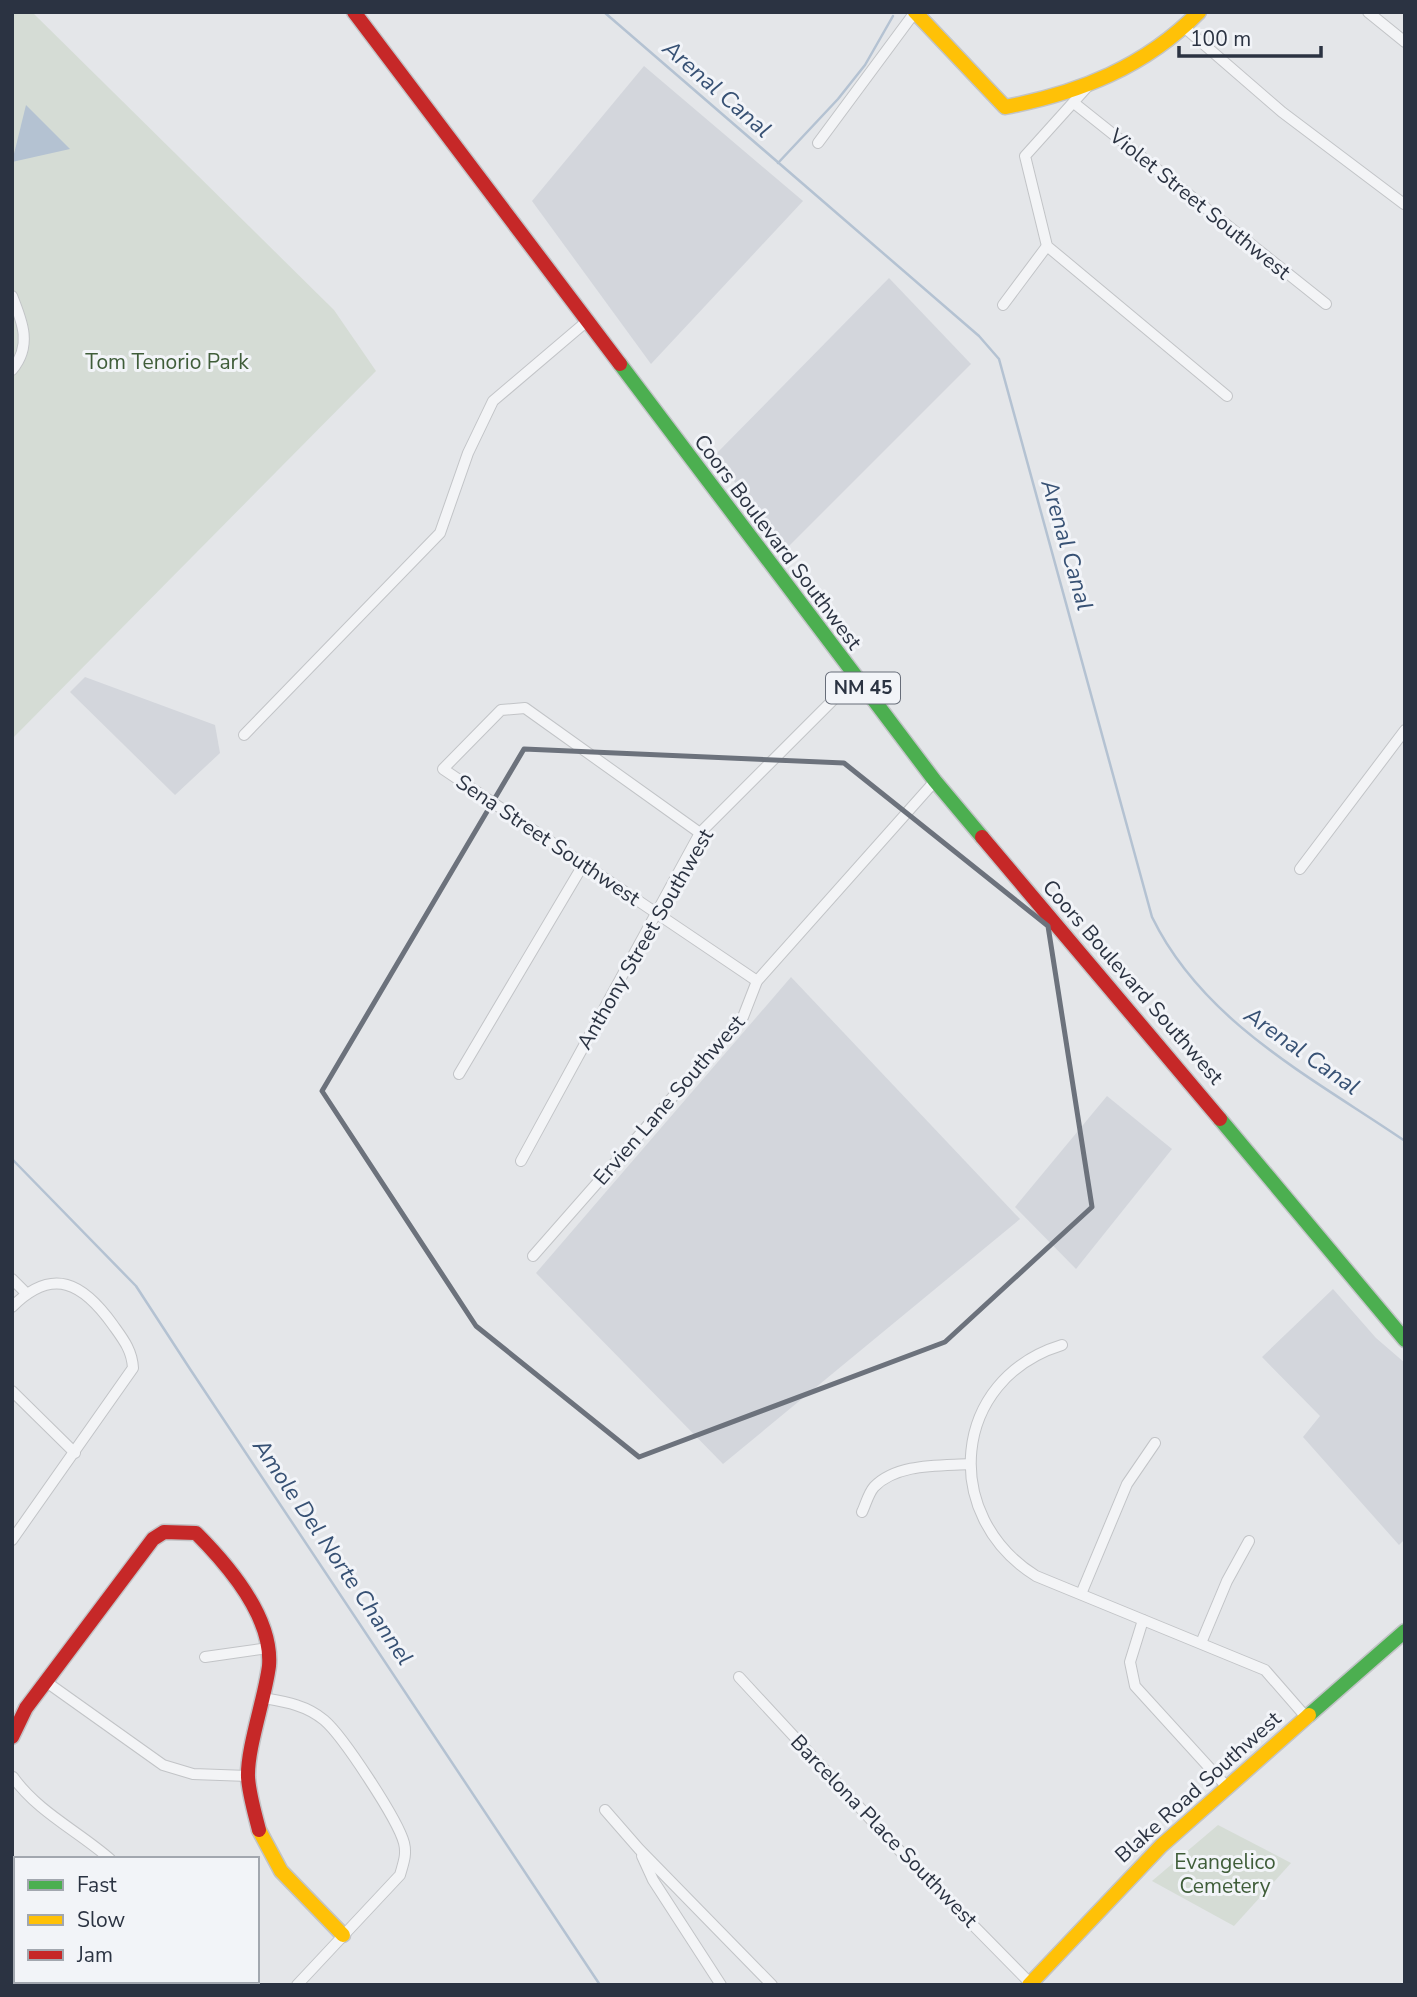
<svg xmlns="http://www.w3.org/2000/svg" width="1417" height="1997" font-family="'Nunito Sans',sans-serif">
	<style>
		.built { fill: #d3d6dc }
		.green { fill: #d5dcd5 }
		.water { fill: #b4c2d2 }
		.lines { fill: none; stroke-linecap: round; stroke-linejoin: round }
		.stream { stroke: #b4c2d2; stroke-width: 2.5 }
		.street-casing { stroke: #c2c4c7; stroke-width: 12 }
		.fast-casing { stroke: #c2c4c7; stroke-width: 17 }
		.slow-casing { stroke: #c2c4c7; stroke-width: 17 }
		.jam-casing { stroke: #c2c4c7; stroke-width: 17 }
		.street { stroke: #f3f4f6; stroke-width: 10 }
		.fast { stroke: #4caf50; stroke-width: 14 }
		.slow { stroke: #ffc107; stroke-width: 14 }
		.jam { stroke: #c62828; stroke-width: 14 }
		.marked { fill: none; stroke: #6c727c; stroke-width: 5; stroke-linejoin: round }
		.labels { text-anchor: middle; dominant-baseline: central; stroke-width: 6; stroke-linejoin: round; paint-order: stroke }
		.shield { fill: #f2f4f8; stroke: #676d79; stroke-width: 2 }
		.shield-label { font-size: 19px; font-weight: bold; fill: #2b3342 }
		.street-label { font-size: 21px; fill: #2b3342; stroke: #f2f4f8 }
		.park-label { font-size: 21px; fill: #3f5d39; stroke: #f2f4f8 }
		.water-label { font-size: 23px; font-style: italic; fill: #375174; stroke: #f2f4f8 }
	</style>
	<rect width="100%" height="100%" fill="#e4e6e9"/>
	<g class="built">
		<polygon points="644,66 803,201 651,364 532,201"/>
		<polygon points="889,278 971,364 787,548 714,456"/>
		<polygon points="85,677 215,725 220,753 175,795 70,692"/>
		<polygon points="791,977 1020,1219 723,1464 536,1273"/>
		<polygon points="1107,1096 1172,1149 1076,1269 1015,1207"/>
		<polygon points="1333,1289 1376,1338 1405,1363 1405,1539 1399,1545 1303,1437 1320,1416 1262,1357"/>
	</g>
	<g class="green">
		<polygon points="12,12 32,12 334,310 376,371 12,739"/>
		<polygon points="1218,1825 1291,1863 1234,1926 1152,1881"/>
	</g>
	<polygon class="water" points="26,105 70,149 12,162"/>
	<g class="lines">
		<g class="stream">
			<path d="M604 12 979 336 999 359 1152 917C1203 1022 1311 1077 1405 1141"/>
			<polyline points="778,163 838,99 865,65 893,16"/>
			<polyline points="12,1159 136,1286 190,1369 600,1985"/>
		</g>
		<g class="street-casing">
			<g id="street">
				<polyline points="1368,12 1405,42"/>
				<polyline points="1185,28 1282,112 1404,204"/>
				<polyline points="1088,86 1025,156 1047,246 1227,396"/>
				<polyline points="1074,103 1326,304"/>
				<polyline points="818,143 915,12"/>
				<path d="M12 296C23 323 32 346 12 370"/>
				<polyline points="1003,305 1047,246"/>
				<polyline points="244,735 440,533 468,453 493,401 586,322"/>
				<polyline points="700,833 525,708 501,710 443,769 757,981"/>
				<polyline points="1300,869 1405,730"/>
				<polyline points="459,1074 583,865"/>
				<polyline points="521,1161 700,833 855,678"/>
				<polyline points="533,1256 743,1017 757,981 935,781"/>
				<polyline points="12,1279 26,1293"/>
				<path d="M12 1307C53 1266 83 1283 113 1325 123 1339 132 1350 133 1368L12 1540"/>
				<path d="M1062 1345C951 1379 940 1516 1036 1576L1265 1670 1306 1717"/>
				<polyline points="12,1391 75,1453"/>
				<path d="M862 1512C866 1504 868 1494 874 1487 897 1463 940 1466 970 1464"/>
				<polyline points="1081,1594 1127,1484 1155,1443"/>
				<polyline points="1143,1620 1130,1662 1135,1686 1227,1787"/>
				<polyline points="1201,1643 1227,1581 1249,1541"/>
				<polyline points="205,1657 268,1648"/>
				<polyline points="739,1677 899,1850 1030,1983"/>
				<polyline points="45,1681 163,1765 193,1774 248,1776"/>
				<path d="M263 1698C286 1702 306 1705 324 1720 343 1736 398 1820 404 1843 407 1855 403 1864 400 1875L297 1985"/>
				<path d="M13 1777C38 1812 78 1831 110 1859"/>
				<polyline points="605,1810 639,1849 772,1985"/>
				<polyline points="642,1856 653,1880 721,1985"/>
				<polyline points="12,1916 16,1918"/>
				<polyline points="91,1981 94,1985"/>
				<polyline points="239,1981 241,1985"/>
			</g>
		</g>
		<g class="fast-casing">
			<g id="fast">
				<polyline points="620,364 935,781 982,837"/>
				<polyline points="1220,1119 1405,1340"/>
				<polyline points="1309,1715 1405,1631"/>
			</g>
		</g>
		<g class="slow-casing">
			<g id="slow">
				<path d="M915 12 1005 107C1079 93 1145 67 1199 12"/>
				<polyline points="259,1830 281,1871 343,1935"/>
				<polyline points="1029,1985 1161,1846 1309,1715"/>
			</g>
		</g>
		<g class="jam-casing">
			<g id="jam">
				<polyline points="354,12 620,364"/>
				<polyline points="982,837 1220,1119"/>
				<path d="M12 1737 26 1708 153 1539 164 1532 196 1533C228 1565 273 1617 269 1666 265 1698 247 1748 248 1777 249 1794 255 1814 259 1830"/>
			</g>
		</g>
		<use href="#street" class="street"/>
		<use href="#fast" class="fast"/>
		<use href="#slow" class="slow"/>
		<use href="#jam" class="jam"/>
	</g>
	<path class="marked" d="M524 749 844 763 1048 926 1092 1207 945 1342 639 1457 476 1326 322 1091Z"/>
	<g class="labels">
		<rect class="shield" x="826" y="672.5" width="74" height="31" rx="5"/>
		<g class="shield-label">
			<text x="863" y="688">NM 45</text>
		</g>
		<g class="street-label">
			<text transform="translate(1200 204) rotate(39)">Violet Street Southwest</text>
			<text transform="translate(778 542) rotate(53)">Coors Boulevard Southwest</text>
			<text transform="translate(548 840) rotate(34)">Sena Street Southwest</text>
			<text transform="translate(645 939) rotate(-60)">Anthony Street Southwest</text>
			<text transform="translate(1133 982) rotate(49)">Coors Boulevard Southwest</text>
			<text transform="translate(669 1100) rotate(-49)">Ervien Lane Southwest</text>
			<text transform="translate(1198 1787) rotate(-42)">Blake Road Southwest</text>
			<text transform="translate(884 1831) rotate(46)">Barcelona Place Southwest</text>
		</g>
		<g class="park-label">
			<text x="167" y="362">Tom Tenorio Park</text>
			<text x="1225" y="1862">Evangelico<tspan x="1225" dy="24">Cemetery</tspan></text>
		</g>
		<g class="water-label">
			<text transform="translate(717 89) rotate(41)">Arenal Canal</text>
			<text transform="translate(1067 545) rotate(74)">Arenal Canal</text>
			<text transform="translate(1302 1051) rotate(35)">Arenal Canal</text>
			<text transform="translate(333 1552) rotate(56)">Amole Del Norte Channel</text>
		</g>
	</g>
	<rect width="1417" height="1997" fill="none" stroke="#2b3342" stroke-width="28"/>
	<rect x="14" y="1857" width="245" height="126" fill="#f2f4f8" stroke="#a2a7af" stroke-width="2"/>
	<rect x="28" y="1880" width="35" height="10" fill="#4caf50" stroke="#a2a7af" stroke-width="2"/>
	<text x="77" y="1892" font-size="21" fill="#2b3342">Fast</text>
	<rect x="28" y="1915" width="35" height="10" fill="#ffc107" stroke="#a2a7af" stroke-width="2"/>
	<text x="77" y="1927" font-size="21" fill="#2b3342">Slow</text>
	<rect x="28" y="1950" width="35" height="10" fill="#c62828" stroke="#a2a7af" stroke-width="2"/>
	<text x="77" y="1962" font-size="21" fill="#2b3342">Jam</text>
	<path d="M1179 46v10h142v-10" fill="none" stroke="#2b3342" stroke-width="3.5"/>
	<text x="1190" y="46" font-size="21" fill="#2b3342" stroke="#f2f4f8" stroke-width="5" paint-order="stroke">100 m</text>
</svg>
